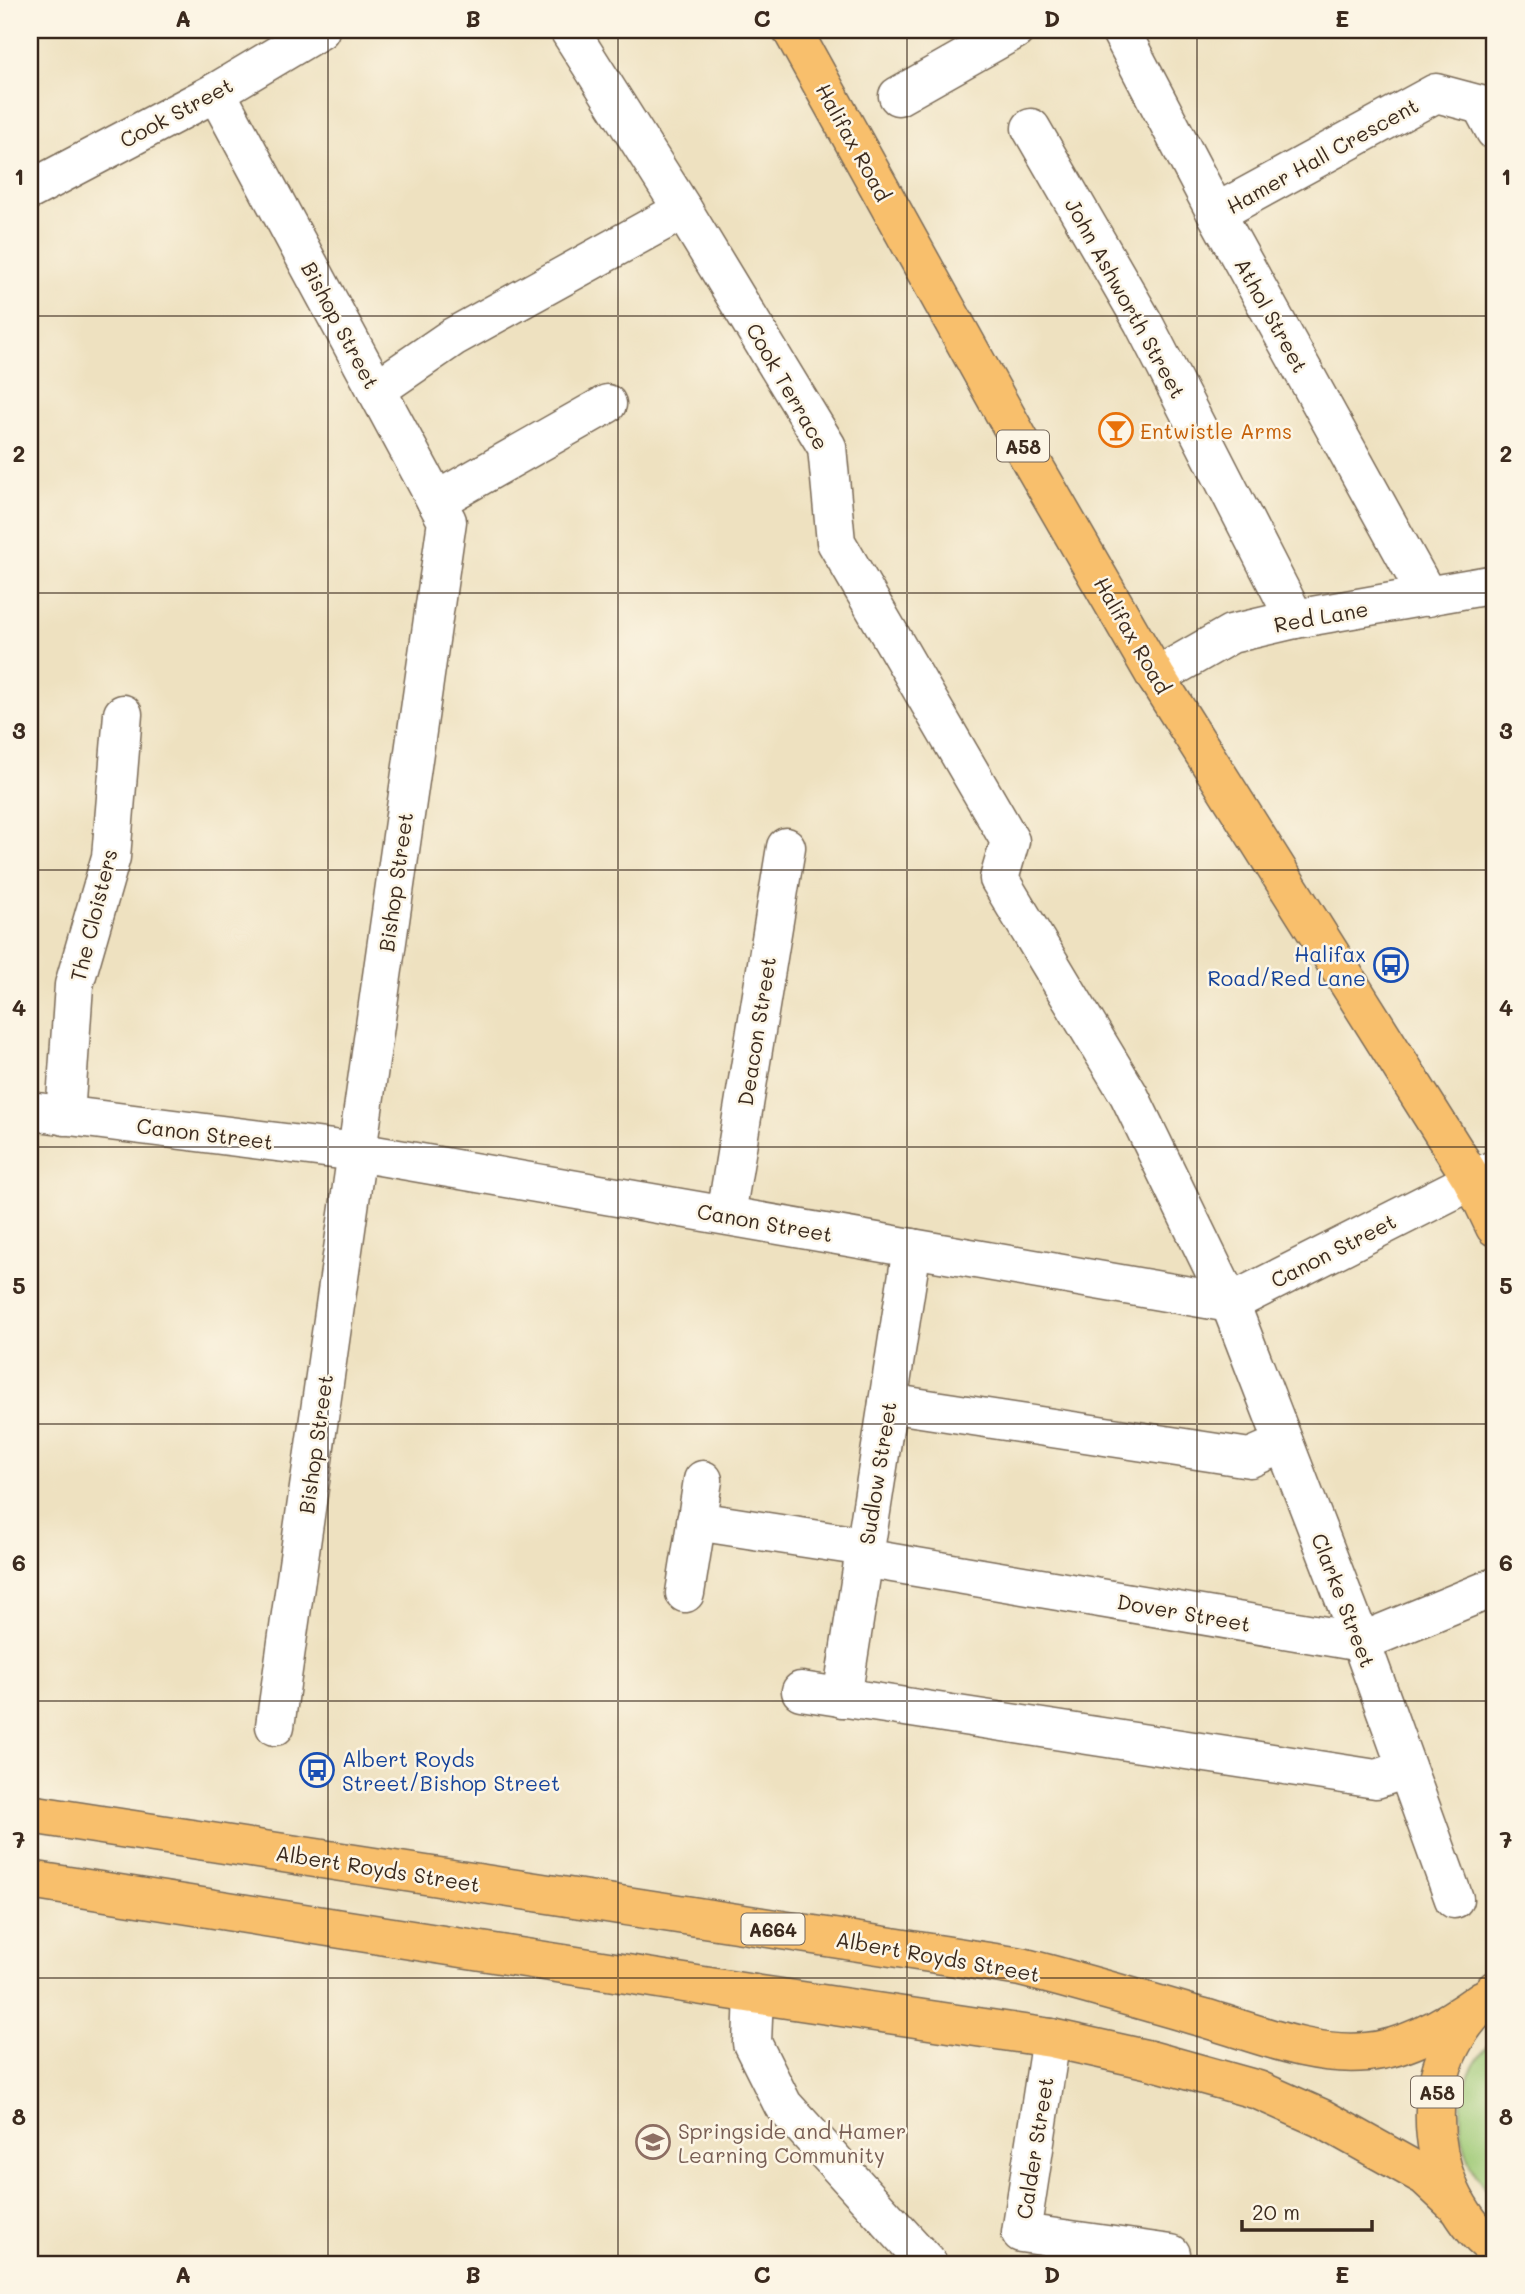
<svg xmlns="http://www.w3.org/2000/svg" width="1525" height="2294" font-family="Mali,sans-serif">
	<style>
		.green { fill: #9dc975; stroke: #6c7a4a; stroke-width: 2 }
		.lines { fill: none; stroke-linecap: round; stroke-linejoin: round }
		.minor-casing { stroke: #7a6a57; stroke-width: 41 }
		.major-casing { stroke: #7a6a57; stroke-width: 41 }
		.highway-casing { stroke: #7a6a57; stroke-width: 41 }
		.minor { stroke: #fff; stroke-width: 38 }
		.major { stroke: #f8bf6c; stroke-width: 38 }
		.highway { stroke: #f8bf6c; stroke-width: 38 }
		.grid { fill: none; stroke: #3b2a1e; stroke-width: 2; stroke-opacity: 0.55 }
		.labels { text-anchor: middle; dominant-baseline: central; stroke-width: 5; stroke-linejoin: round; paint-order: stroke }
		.shield { fill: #fcf5e5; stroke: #75675a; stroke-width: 2 }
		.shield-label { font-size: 19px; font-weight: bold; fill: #3b2a1e }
		.street-label { font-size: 21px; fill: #3b2a1e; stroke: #fcf5e5 }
		.food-label { font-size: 21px; fill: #c56008; stroke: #fcf5e5; text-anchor: start }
		.transit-label { font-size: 21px; fill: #164399; stroke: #fcf5e5; text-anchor: end }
		.education-label { font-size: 21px; fill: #785e54; stroke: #fcf5e5; text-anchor: start }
		.neatline { fill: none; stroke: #3b2a1e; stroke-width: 2.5 }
		.grid-label { font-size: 23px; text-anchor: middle; font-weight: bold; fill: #3b2a1e }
	</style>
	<rect width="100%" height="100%" fill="#fcf5e5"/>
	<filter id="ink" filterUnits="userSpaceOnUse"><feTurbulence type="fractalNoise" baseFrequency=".0143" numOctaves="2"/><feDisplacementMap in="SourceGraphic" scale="14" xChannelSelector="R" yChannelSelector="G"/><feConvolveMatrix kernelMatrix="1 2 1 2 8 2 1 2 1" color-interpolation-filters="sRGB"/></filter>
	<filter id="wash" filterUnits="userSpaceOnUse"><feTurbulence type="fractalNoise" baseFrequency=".00686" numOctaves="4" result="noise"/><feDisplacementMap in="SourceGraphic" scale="28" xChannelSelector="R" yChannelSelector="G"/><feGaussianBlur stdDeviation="1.57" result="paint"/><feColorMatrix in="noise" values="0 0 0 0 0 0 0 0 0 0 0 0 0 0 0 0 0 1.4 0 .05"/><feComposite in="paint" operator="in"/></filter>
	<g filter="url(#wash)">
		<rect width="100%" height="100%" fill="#eee1c0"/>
		<path class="green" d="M1495 2036V2201C1463 2167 1451 2116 1470 2073 1476 2059 1486 2047 1495 2036Z"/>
	</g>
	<g filter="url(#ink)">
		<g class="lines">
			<g class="minor-casing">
				<g id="minor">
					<polyline points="569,30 683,210 827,447 836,542 1010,841 999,879 1129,1095 1230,1303 1361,1642 1454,1899"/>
					<polyline points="1120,30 1216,213 1428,597"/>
					<polyline points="216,92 447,521 275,1726"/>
					<polyline points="898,96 1015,30"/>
					<polyline points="1031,128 1143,322 1295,619"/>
					<polyline points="30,190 216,92 320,30"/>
					<polyline points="1216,213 1436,93 1481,105 1495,131"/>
					<polyline points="376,390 453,337 683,210"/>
					<polyline points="436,501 607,404"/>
					<polyline points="1156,677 1231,634 1295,619 1495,584"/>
					<polyline points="30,1111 357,1152 1230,1303 1495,1169"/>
					<polyline points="65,1116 74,985 111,857 123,714"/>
					<polyline points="726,1215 786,847"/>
					<polyline points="888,1403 1250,1458 1284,1443"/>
					<polyline points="696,1521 865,1547"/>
					<polyline points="863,1558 1361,1642 1495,1587"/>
					<polyline points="685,1593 703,1480"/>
					<polyline points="801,1691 1376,1779 1406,1769"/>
					<polyline points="842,1698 912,1248"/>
					<polyline points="754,1994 752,2043 783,2105 928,2264"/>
					<polyline points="1051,2038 1021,2233 1171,2254"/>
				</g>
			</g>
			<g class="major-casing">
				<g id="major">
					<path d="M30 1814 1021 1967C1085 1983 1148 2002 1211 2020 1261 2035 1314 2057 1367 2052 1409 2048 1449 2024 1482 2000"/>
					<polyline points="30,1880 754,1994 1051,2038 1150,2060 1258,2090 1321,2118 1425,2176 1457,2206"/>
				</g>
			</g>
			<g class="highway-casing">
				<g id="highway">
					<polyline points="792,30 1031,461 1156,677 1472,1179 1495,1227"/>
					<path d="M1495 1990C1484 2001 1472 2013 1463 2026 1428 2074 1428 2137 1450 2190 1459 2210 1476 2236 1495 2248"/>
				</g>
			</g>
			<use href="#minor" class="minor"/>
			<use href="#major" class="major"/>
			<use href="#highway" class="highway"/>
		</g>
	</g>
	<path class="grid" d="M328 30V2264M618 30V2264M907 30V2264M1197 30V2264M30 316H1495M30 593H1495M30 870H1495M30 1147H1495M30 1424H1495M30 1701H1495M30 1978H1495"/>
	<defs>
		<g id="bar-ring" transform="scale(1.75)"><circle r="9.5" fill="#fcf5e5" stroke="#e8710a" stroke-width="1.5"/><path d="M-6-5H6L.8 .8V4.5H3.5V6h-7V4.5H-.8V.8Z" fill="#e8710a"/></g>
		<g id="bus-ring" transform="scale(1.75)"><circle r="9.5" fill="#fcf5e5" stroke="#1a4fb4" stroke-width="1.5"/><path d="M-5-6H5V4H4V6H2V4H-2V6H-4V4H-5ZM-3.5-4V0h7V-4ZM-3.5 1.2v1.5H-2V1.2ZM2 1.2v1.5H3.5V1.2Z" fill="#1a4fb4"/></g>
		<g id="school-ring" transform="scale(1.75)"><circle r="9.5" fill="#fcf5e5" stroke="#8d6e63" stroke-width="1.5"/><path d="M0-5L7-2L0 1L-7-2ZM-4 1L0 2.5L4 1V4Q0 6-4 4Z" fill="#8d6e63"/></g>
	</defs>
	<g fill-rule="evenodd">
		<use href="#bar-ring" x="1116" y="430"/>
		<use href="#bus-ring" x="1391" y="965"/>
		<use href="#bus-ring" x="317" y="1770"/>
		<use href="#school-ring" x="653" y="2142"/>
	</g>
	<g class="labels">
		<g class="shield">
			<rect x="997" y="430.5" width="52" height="31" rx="5"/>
			<rect x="741.5" y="1913.5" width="63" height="31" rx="5"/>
			<rect x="1411" y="2076.5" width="52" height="31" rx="5"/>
		</g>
		<g class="shield-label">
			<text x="1023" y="446">A58</text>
			<text x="773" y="1929">A664</text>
			<text x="1437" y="2092">A58</text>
		</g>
		<g class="street-label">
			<text transform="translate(176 112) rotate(-28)">Cook Street</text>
			<text transform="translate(854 142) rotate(61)">Halifax Road</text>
			<text transform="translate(1322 155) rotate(-29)">Hamer Hall Crescent</text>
			<text transform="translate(1126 298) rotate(61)">John Ashworth Street</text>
			<text transform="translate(1272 315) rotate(61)">Athol Street</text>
			<text transform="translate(341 325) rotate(62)">Bishop Street</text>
			<text transform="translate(788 386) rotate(60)">Cook Terrace</text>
			<text transform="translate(1321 616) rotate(-10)">Red Lane</text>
			<text transform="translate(1133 635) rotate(60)">Halifax Road</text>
			<text transform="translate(395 882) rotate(-82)">Bishop Street</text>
			<text transform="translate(93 915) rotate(-76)">The Cloisters</text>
			<text transform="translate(756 1031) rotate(-81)">Deacon Street</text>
			<text transform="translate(205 1133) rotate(7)">Canon Street</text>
			<text transform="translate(765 1222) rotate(10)">Canon Street</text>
			<text transform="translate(1333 1250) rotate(-27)">Canon Street</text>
			<text transform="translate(315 1444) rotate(-82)">Bishop Street</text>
			<text transform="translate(877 1473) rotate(-81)">Sudlow Street</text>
			<text transform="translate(1344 1600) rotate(69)">Clarke Street</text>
			<text transform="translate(1184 1612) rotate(10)">Dover Street</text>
			<text transform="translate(378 1868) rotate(9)">Albert Royds Street</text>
			<text transform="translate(938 1956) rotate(10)">Albert Royds Street</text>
			<text transform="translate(1034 2148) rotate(-81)">Calder Street</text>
		</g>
		<g class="food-label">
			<text x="1140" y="430">Entwistle Arms</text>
		</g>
		<g class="transit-label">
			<text x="1366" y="953">Halifax<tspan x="1366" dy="24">Road/Red Lane</tspan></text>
			<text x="342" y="1758" text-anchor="start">Albert Royds<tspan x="342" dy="24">Street/Bishop Street</tspan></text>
		</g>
		<g class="education-label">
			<text x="678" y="2130">Springside and Hamer<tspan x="678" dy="24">Learning Community</tspan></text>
		</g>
	</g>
	<rect width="1525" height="2294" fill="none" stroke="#fcf5e5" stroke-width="77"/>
	<path d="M1242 2220v10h130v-10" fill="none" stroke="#3b2a1e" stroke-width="3.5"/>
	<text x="1252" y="2220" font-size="21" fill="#3b2a1e" stroke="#fcf5e5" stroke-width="5" paint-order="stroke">20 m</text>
	<rect x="38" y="38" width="1448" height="2218" class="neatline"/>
	<g class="grid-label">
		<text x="183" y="27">A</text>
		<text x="473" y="27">B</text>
		<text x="762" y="27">C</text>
		<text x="1052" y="27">D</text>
		<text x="1342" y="27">E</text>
		<text x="19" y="185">1</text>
		<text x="1506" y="185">1</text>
		<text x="19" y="462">2</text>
		<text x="1506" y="462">2</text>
		<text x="19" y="739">3</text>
		<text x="1506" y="739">3</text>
		<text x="19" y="1016">4</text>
		<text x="1506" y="1016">4</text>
		<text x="19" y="1294">5</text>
		<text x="1506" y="1294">5</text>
		<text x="19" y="1571">6</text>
		<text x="1506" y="1571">6</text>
		<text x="19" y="1848">7</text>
		<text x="1506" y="1848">7</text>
		<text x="19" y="2125">8</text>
		<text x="1506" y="2125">8</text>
		<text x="183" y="2283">A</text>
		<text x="473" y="2283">B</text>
		<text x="762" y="2283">C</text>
		<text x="1052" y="2283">D</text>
		<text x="1342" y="2283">E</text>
	</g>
</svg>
